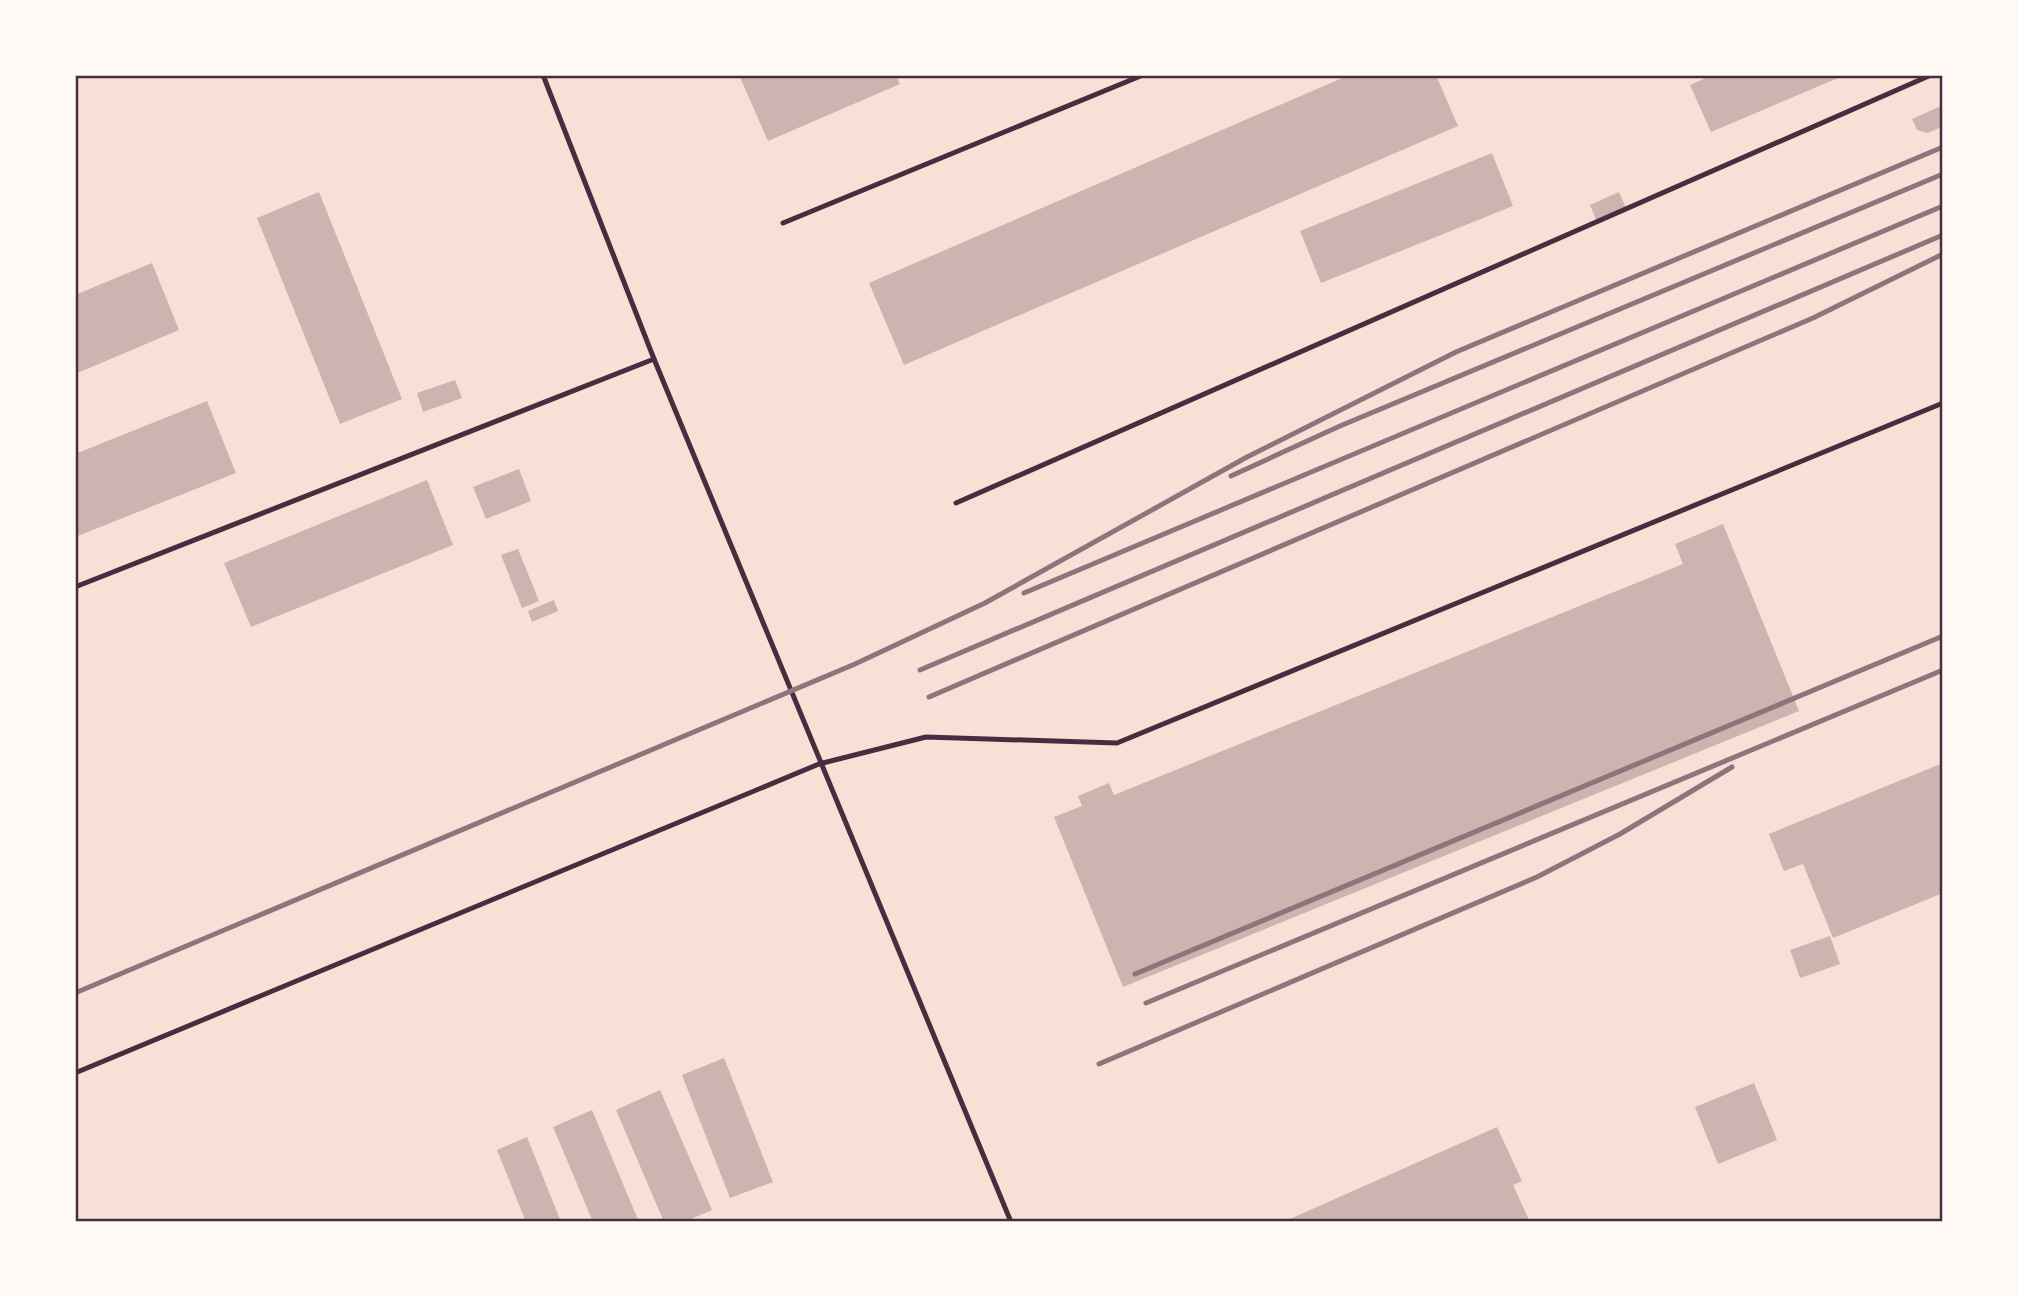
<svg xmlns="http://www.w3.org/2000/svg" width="2018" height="1297" font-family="Manrope,sans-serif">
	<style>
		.building { fill: #ccb4b1 }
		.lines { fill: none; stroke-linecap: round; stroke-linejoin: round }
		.service { stroke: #4a2c40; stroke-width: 5 }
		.rail { stroke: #8f747c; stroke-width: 5 }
		.neatline { fill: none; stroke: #4a2c40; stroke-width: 2.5 }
	</style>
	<rect width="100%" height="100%" fill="#f7e1d7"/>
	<g class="building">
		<polygon points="739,75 896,75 900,84 768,141"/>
		<polygon points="1349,75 1436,75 1458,126 904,365 869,283"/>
		<polygon points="1713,75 1845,75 1711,132 1690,85"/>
		<polygon points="1943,105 1943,126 1928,133 1917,130 1912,119"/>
		<polygon points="1492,153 1513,206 1321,283 1300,231"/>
		<polygon points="319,192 402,399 340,424 257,218"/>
		<polygon points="1619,192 1627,210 1598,224 1590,205"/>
		<polygon points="152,263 179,330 75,374 75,295"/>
		<polygon points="455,380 462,398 423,412 417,393"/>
		<polygon points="207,401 236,473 75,537 75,454"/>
		<polygon points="519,469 531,501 486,519 473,487"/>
		<polygon points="427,480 453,545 251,627 224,563"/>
		<polygon points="1723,524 1799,711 1123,987 1054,817 1082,806 1078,796 1109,783 1114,795 1683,564 1675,544"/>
		<polygon points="518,549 539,601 522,608 501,555"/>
		<polygon points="554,600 558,611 532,622 528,611"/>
		<polygon points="1943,763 1943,893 1833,938 1803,864 1784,871 1769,834"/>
		<polygon points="1830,936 1840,964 1800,978 1790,950"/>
		<polygon points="724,1058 773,1182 730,1198 682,1075"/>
		<polygon points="1754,1083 1777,1140 1718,1164 1695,1107"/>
		<polygon points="660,1090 712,1210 684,1222 664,1222 616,1110"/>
		<polygon points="592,1110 639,1222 593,1222 553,1127"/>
		<polygon points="1497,1127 1522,1181 1513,1185 1530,1222 1283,1222"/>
		<polygon points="527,1137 561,1222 526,1222 497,1150"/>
	</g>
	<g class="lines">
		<g class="service">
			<polyline points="543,75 654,359 1011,1222"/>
			<polyline points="783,223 1143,75"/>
			<polyline points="956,503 1931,75"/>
			<polyline points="75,587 654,359"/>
			<polyline points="75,1073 819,764 926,737 1117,743 1943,403"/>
		</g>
		<g class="rail">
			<polyline points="1231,476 1340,426 1943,174"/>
			<polyline points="1024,593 1943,206"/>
			<polyline points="920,670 1943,235"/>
			<polyline points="929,697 1813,318 1943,254"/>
			<polyline points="1135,974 1943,636"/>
			<polyline points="75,993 855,664 985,603 1247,457 1456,352 1943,147"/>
			<polyline points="1146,1003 1943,670"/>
			<polyline points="1099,1064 1537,877 1620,834 1732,767"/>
		</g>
	</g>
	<rect width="2018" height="1297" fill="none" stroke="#fffaf5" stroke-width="154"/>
	<rect x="77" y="77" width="1864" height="1143" class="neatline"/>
</svg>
